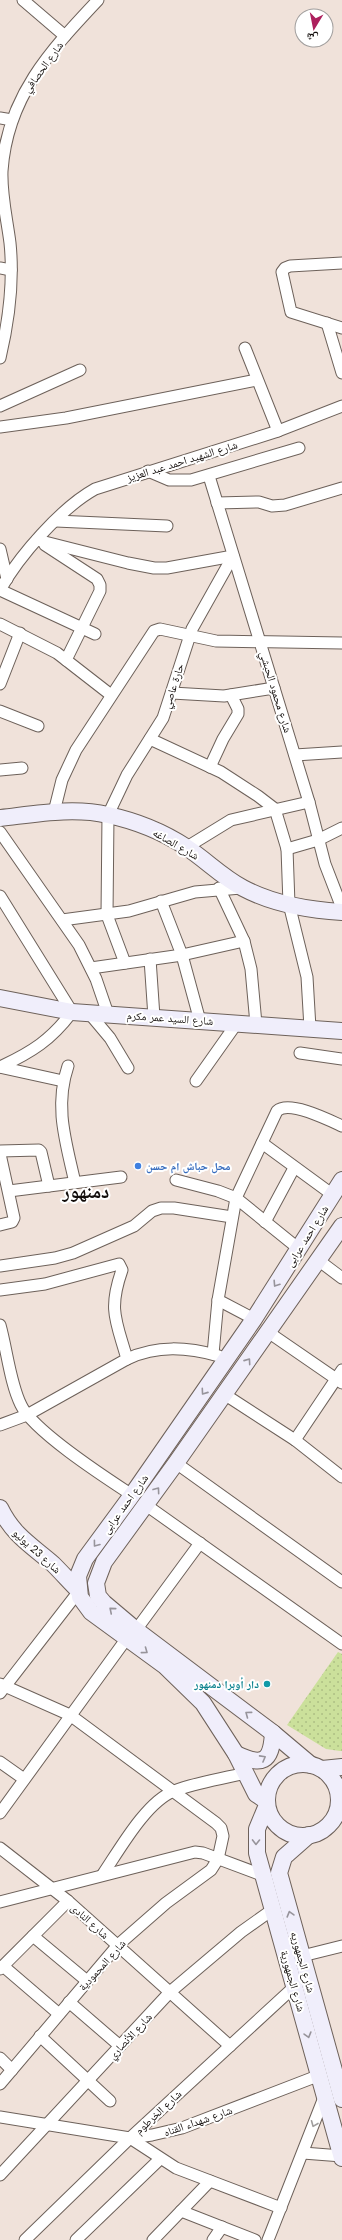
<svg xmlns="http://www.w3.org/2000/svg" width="342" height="2240" font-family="Jost,'Noto Naskh Arabic',sans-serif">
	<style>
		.garden { fill: url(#garden-dots) }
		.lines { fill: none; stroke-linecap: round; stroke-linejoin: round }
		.street-casing { stroke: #6d615a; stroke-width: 13 }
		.secondary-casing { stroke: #6d615a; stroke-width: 18 }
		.street { stroke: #fff; stroke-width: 11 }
		.secondary { stroke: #f0eefb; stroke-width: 16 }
		.oneway { stroke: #97949b }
		.oneway2 { stroke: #a09e9d }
		.shop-dot { fill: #3f7fe0; stroke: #fff; stroke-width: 1.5 }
		.culture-dot { fill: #0f9aa8; stroke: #fff; stroke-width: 1.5 }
		.labels { text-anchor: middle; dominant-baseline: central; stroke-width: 4; stroke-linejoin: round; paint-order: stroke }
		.street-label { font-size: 11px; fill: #120d0b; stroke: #fff }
		.shop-label { font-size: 11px; font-weight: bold; fill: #366cbe; stroke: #fff; text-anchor: start }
		.culture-label { font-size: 11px; font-weight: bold; fill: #0d838f; stroke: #fff; text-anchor: end }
		.town-label { font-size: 19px; font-weight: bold; fill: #120d0b; stroke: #fff }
	</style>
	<defs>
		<pattern id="garden-dots" width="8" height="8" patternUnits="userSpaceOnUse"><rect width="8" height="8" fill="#cbe09b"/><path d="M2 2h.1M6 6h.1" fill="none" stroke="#adbf84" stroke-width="1.8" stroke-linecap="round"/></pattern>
	</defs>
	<rect width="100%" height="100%" fill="#f0e2da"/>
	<polygon class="garden" points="338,1652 342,1654 342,1751 340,1751 326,1749 287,1725"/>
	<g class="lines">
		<g class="street-casing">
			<g id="street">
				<polyline points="23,0 65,36"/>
				<polyline points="0,118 12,120"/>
				<polyline points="342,263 290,266 285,268 282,272 291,312 342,328"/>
				<polyline points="0,268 11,270"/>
				<polyline points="327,323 342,373"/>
				<polyline points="245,348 278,431"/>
				<path d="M0 358C9 320 14 282 10 243 7 219 1 195 2 171 7 97 50 51 98 0"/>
				<polyline points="0,406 80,370"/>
				<polyline points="0,427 66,418 257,380"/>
				<polyline points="148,471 169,480 191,480 299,448"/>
				<polyline points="209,476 309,802 325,864 342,908"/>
				<polyline points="217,503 259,502 272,506 285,505 342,488"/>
				<polyline points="56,521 167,526"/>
				<polyline points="37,540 128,563 154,568 167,568 233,556"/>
				<polyline points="45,545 97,579 100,585 100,591 66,660"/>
				<polyline points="0,549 7,579"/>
				<path d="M0 590C19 556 61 508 95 489L278 431 342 406"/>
				<polyline points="0,590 95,634"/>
				<polyline points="0,624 57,653 111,695"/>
				<polyline points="0,684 20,633"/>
				<polyline points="172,693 224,696 274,688"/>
				<polyline points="0,711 38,726"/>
				<polyline points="150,739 221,772 258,796 275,809 287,849 289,904 307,977 310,1028"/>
				<polyline points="295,755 342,752"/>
				<polyline points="210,767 223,739 238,714 238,709 231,695"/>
				<polyline points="0,770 22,768"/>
				<polyline points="54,812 62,780 76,750 154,631 160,629 216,641 342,643"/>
				<polyline points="0,832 79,945 96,979 108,1014"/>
				<polyline points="187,847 231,820 309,802"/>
				<polyline points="287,849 318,840 342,828"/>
				<polyline points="219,888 244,941 251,969 256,1024"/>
				<path d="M0 896 72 1012C51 1040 32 1052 0 1067"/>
				<polyline points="161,901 182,955 200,1021"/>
				<polyline points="62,920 129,911 195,892 241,888"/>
				<polyline points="150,959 154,1017"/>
				<polyline points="125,963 107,915 108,815 127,775 163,718 192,629 233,556"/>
				<polyline points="91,968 182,955 244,941"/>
				<polyline points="89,1013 110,1038 128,1068"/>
				<polyline points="300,1053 342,1059"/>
				<path d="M68 1066C54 1107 66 1142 75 1183"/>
				<polyline points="0,1067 63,1081"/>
				<polyline points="196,1081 237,1023"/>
				<polyline points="262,1143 333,1195"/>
				<polyline points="0,1151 39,1150 41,1152 49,1186"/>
				<polyline points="0,1154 14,1218 12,1222 0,1225"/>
				<polyline points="176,1180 218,1191 236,1198 299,1249"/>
				<polyline points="9,1191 121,1177"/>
				<polyline points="265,1222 294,1168"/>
				<polyline points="318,1260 342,1278"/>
				<polyline points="0,1266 55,1258 73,1253 134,1226 152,1211 161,1208 174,1208 232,1217"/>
				<path d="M0 1290 45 1284 119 1264 122 1270C108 1310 116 1320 127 1359L27 1415 0 1425"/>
				<polyline points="218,1300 254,1319"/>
				<path d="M0 1325C7 1350 10 1383 21 1405 33 1431 106 1478 132 1495"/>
				<polyline points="268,1332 342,1383"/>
				<path d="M213 1354 218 1300 236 1198 277 1111C289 1100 329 1120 342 1126"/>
				<path d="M127 1359C157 1345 187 1347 219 1356"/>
				<polyline points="224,1394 295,1440 342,1477"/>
				<polyline points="295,1440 342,1370"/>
				<polyline points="176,1463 342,1582"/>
				<polyline points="146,1505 342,1644"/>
				<polyline points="136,1630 200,1543"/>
				<polyline points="0,1684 70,1715 216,1823 221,1828 223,1836 218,1859 211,1870 166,1903 118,1945 0,2084"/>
				<polyline points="0,1693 79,1591"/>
				<polyline points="0,1762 24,1779"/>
				<polyline points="0,1813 127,1638"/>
				<polyline points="0,1848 68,1901 230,2046"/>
				<path d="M103 1874C120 1849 146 1802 174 1791 197 1782 222 1779 245 1773"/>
				<polyline points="0,1902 195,1852 203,1853 262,1875"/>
				<polyline points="33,1936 87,1981"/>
				<polyline points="302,1956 342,1946"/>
				<polyline points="3,1966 59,2014"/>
				<polyline points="0,1969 68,1901"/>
				<polyline points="69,2002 120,2046"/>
				<polyline points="40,2036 110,2101"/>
				<polyline points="0,2058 12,2070"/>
				<polyline points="0,2117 130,2138 152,2135 182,2128 320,2075"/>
				<polyline points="130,2138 176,2168 281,2208"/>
				<polyline points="303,2153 342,2156"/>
				<polyline points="0,2175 170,1992 241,1932 272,1910"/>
				<polyline points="181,2211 255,2240"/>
				<polyline points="25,2240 130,2138 294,1987"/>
				<polyline points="76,2240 160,2159"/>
				<polyline points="153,2240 210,2181"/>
				<polyline points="213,2240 222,2227"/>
				<polyline points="268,2240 325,2095"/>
			</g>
		</g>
		<g class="secondary-casing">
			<g id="secondary">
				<path d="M0 818C36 814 73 807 108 815 136 821 163 832 186 847 206 860 222 877 243 888 273 904 308 910 342 912"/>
				<polyline points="0,998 72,1012 342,1031"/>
				<path d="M0 1508C13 1535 31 1545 53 1564 62 1573 70 1582 79 1591"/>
				<path d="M236 1754C262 1766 271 1763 273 1733"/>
				<circle cx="303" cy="1800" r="36"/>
				<polyline points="311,1765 273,1733 136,1630 104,1603 98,1596 96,1583 104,1562 176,1463 342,1226"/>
				<polyline points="322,1769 342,1767"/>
				<polyline points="267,1797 262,1798 256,1794 236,1754 203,1703 165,1666 91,1612 80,1597 78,1576 85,1559 132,1495 254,1319 342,1180"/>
				<polyline points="267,1805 257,1829 257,1853 342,2158"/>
				<polyline points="309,1835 284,1857 279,1873 342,2099"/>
			</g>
		</g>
		<use href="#street" class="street"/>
		<use href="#secondary" class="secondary"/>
	</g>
	<defs><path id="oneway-chevron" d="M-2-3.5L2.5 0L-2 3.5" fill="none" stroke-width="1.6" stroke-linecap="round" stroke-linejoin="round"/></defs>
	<g class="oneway">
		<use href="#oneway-chevron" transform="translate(276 1284) rotate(123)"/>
		<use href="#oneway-chevron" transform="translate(248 1361) rotate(-55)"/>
		<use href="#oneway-chevron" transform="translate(204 1392) rotate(125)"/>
		<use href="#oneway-chevron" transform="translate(157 1490) rotate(-54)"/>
		<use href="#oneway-chevron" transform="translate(96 1544) rotate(127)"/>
		<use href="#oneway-chevron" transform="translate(112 1610) rotate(-140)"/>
		<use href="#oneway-chevron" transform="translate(145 1651) rotate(36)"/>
		<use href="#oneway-chevron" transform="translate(248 1714) rotate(-143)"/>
		<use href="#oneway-chevron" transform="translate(263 1758) rotate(-29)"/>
		<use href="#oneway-chevron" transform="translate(256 1842) rotate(91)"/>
		<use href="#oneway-chevron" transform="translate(290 1914) rotate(-106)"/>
		<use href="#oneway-chevron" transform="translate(308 2035) rotate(74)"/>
	</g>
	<use class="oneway2" href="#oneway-chevron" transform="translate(314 2124) rotate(112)"/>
	<circle class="shop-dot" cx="138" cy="1166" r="4"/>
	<circle class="culture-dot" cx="267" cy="1684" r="4"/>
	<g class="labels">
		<g class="street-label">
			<text transform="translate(43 67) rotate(-54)">شارع الحصافي</text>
			<text transform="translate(182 461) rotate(-17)">شارع الشهيد احمد عبد العزيز</text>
			<text transform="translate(173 686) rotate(-72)">حارة عاصي</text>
			<text transform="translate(276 692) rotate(73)">شارع محمود الحبشي</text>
			<text transform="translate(176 844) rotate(30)">شارع الصاغه</text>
			<text transform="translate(170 1018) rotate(4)">شارع السيد عمر مكرم</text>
			<text transform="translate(307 1236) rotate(-58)">شارع احمد عرابى</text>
			<text transform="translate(125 1504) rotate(-54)">شارع احمد عرابى</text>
			<text transform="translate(37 1551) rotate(42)">شارع 23 يوليو</text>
			<text transform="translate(90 1921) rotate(42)">شارع النادى</text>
			<text transform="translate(303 1962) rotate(74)">شارع الجمهوريه</text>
			<text transform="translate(102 1965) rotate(-48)">شارع المحمودية</text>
			<text transform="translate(293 1981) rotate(74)">شارع الجمهورية</text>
			<text transform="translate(130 2036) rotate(-47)">شارع الأنصاري</text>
			<text transform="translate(158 2112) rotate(-43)">شارع الخرطوم</text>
			<text transform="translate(198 2121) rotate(-19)">شارع شهداء القناه</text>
		</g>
		<g class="shop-label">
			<text x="146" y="1166">محل حباش ام حسن</text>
		</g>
		<g class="culture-label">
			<text x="259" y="1684">دار أوبرا دمنهور</text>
		</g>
		<g class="town-label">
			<text x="86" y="1191">دمنهور</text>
		</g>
	</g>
	<g transform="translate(314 28) rotate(190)"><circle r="19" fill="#ffffff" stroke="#a09e9d"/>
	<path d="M0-3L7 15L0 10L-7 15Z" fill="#ad205d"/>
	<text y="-6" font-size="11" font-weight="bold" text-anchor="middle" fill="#120d0b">ش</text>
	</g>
</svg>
